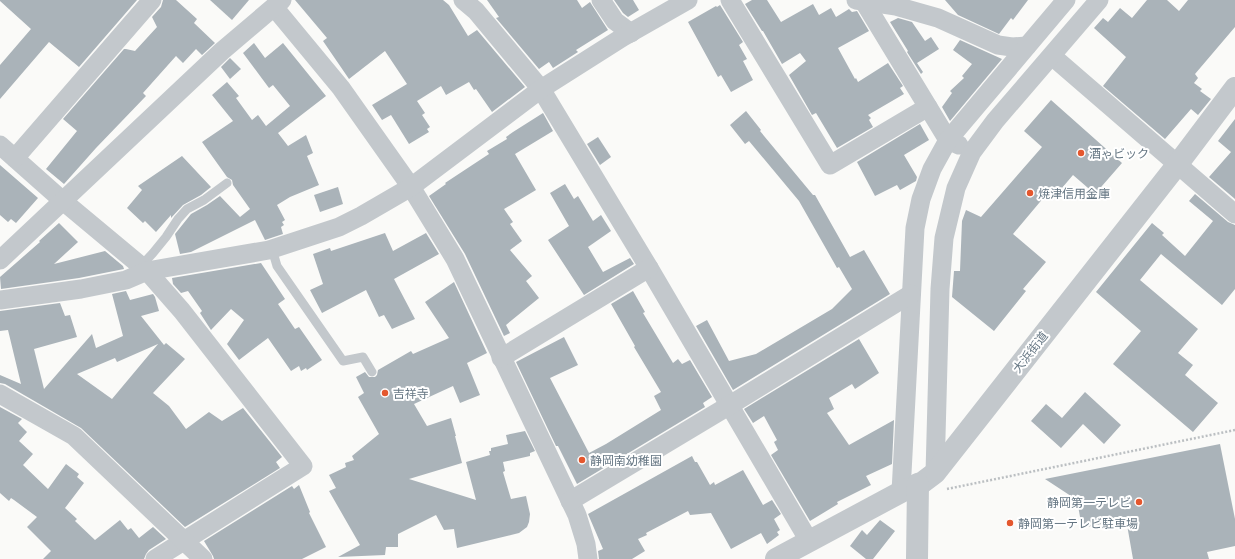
<svg xmlns="http://www.w3.org/2000/svg" width="1235" height="559" font-family="Lato,'Noto Sans JP',sans-serif">
	<style>
		.building { fill: #aab3b9; fill-rule: evenodd }
		.lines { fill: none; stroke-linecap: round; stroke-linejoin: round }
		.path { stroke: #bbbfc2; stroke-width: 2.5; stroke-dasharray: 2 2; stroke-linecap: butt }
		.service { stroke: #c3c8cc; stroke-width: 9 }
		.minor { stroke: #c3c8cc; stroke-width: 19 }
		.tertiary { stroke: #c3c8cc; stroke-width: 22 }
		.poi-dot { fill: #e4572e; stroke: #fff; stroke-width: 1.5 }
		.labels { text-anchor: middle; dominant-baseline: central; stroke-width: 4; stroke-linejoin: round; paint-order: stroke }
		.poi-label { font-size: 12px; fill: #657683; stroke: #fff; text-anchor: start }
		.street-label { font-size: 12px; fill: #657683; stroke: #fff }
	</style>
	<rect width="100%" height="100%" fill="#fafaf8"/>
	<g class="building">
		<polygon points="0,0 137,0 79,67 49,42 0,99 0,65 31,29 0,1"/>
		<polygon points="163,0 176,0 197,19 194,23 215,43 202,55 196,49 183,63 176,56 143,93 146,96 96,148 64,184 46,169 77,131 63,119 124,49 126,49 135,51 157,27 152,17 161,7"/>
		<polygon points="210,0 249,0 232,20"/>
		<polygon points="295,0 443,0 449,5 468,36 477,30 525,87 492,112 476,89 474,90 469,82 446,95 441,86 417,101 425,113 422,115 430,127 427,129 429,132 409,144 391,115 382,120 372,105 407,84 385,51 349,79 323,41 327,38"/>
		<polygon points="487,0 577,0 582,8 590,2 608,30 576,50 578,52 553,68 549,62 539,69 496,18 499,17"/>
		<polygon points="614,0 633,0 639,10 628,17 623,13"/>
		<polygon points="752,0 767,0 781,22 813,4 819,15 831,8 836,17 849,9 852,12 857,11 869,31 838,48 855,79 856,78 858,82 888,63 903,86 900,88 904,94 868,115 871,118 869,120 873,127 837,148 816,113 812,115 789,75 806,61 800,53 782,64 763,31 762,31 745,4"/>
		<polygon points="945,0 1028,0 1013,20 1011,18 999,34 958,15"/>
		<polygon points="1147,0 1167,0 1179,11 1188,0 1235,0 1235,27 1195,74 1198,78 1194,83 1202,89 1200,91 1211,99 1198,115 1191,109 1165,139 1103,86 1126,57 1094,28 1103,18 1108,22 1120,8 1132,18"/>
		<polygon points="720,5 743,42 739,45 747,59 743,61 753,80 731,92 721,75 718,77 688,22 716,6 717,7"/>
		<polygon points="898,18 912,22 925,41 931,37 939,49 917,63 923,72 921,74 907,52 908,51 890,22"/>
		<polygon points="960,40 1002,59 950,121 942,107 952,93 950,91 964,78 962,76 972,64 953,50"/>
		<polygon points="254,43 265,58 283,43 326,96 278,133 288,146 306,135 313,153 307,156 319,185 290,197 277,205 285,220 282,222 284,225 281,227 283,234 265,240 255,220 191,252 180,254 175,234 191,214 207,205 220,196 240,217 250,209 233,185 232,180 227,177 202,142 233,121 212,95 227,82 239,96 236,98 252,120 258,115 266,126 290,106 273,85 269,88 243,53"/>
		<polygon points="230,58 241,69 230,79 221,67"/>
		<polygon points="1051,100 1122,163 1095,194 1073,175 1056,195 1050,190 1013,234 1046,262 1023,289 1026,291 994,331 952,297 954,271 960,271 962,221 966,210 981,217 1042,147 1024,131"/>
		<polygon points="746,111 761,130 760,131 813,195 815,195 850,257 864,250 890,294 733,390 696,326 707,320 729,361 756,354 832,309 852,289 839,267 837,268 799,201 749,141 745,144 730,125"/>
		<polygon points="543,113 553,131 515,154 536,190 504,209 513,222 510,224 522,241 510,250 532,276 526,281 539,298 506,325 510,333 504,336 465,254 429,196 446,184 445,183 489,154 487,151 507,139 506,137 513,132"/>
		<polygon points="1235,119 1235,199 1209,177 1231,152 1218,141"/>
		<polygon points="920,124 929,140 904,155 917,177 916,181 900,190 897,185 875,196 857,162"/>
		<polygon points="598,137 611,157 600,165 587,144"/>
		<polygon points="182,156 211,187 201,195 183,205 171,218 171,215 156,232 145,221 143,223 127,208 142,190 138,186"/>
		<polygon points="0,165 38,198 16,223 11,219 8,222 0,215"/>
		<polygon points="565,184 574,199 578,196 593,221 601,215 611,231 588,247 603,272 630,258 634,264 584,295 548,240 569,226 550,193"/>
		<polygon points="338,187 343,204 320,212 314,195"/>
		<polygon points="1195,194 1228,222 1235,225 1235,289 1222,305 1161,254 1140,280 1198,329 1178,353 1193,365 1185,375 1218,403 1193,432 1113,364 1141,331 1096,292 1152,223 1164,233 1162,235 1185,256 1213,221 1189,201"/>
		<polygon points="59,223 78,242 54,264 105,251 123,266 124,269 79,278 1,289 0,277 40,242 39,241"/>
		<polygon points="385,233 393,251 426,233 439,254 394,279 415,319 392,329 384,315 379,317 366,290 322,313 310,290 323,284 313,254 330,248 331,251"/>
		<polygon points="261,263 285,299 278,304 295,329 299,327 322,360 307,370 306,368 301,371 299,366 291,371 268,338 239,360 227,344 244,320 231,309 211,330 200,313 202,311 188,291 181,293 173,284 172,278"/>
		<polygon points="454,282 487,353 467,363 480,395 460,403 453,386 414,404 427,426 451,418 456,436 455,436 462,463 409,479 476,500 466,462 490,455 489,451 491,451 491,448 508,444 506,435 525,431 535,451 530,453 530,456 503,462 505,471 503,472 511,499 526,496 530,514 529,522 527,527 519,533 457,548 454,529 444,530 436,515 398,534 398,547 386,547 385,555 338,557 360,545 329,491 336,488 329,475 346,467 345,463 354,460 352,456 379,434 358,397 364,393 356,377 365,372 369,377 375,377 377,375 378,370 411,351 413,354 449,338 425,302"/>
		<path d="M126 291 130 300 153 294 155 297 159 311 141 316 164 345 166 343 185 359 153 393 169 406 186 429 209 412 222 421 243 408 282 457 276 462 280 468 185 527 81 428 5 384 0 383V375L21 384 8 330 0 331V311L60 303 65 316 70 315 77 337 34 349 44 389 92 334 96 348 123 336 112 294ZM158 344 112 399 77 374 115 358 117 362Z"/>
		<polygon points="633,291 645,312 643,313 673,363 678,359 682,364 690,360 712,397 703,403 705,407 577,484 558,446 556,446 516,362 564,337 578,365 550,378 589,453 606,444 661,410 654,396 661,392 634,347 635,346 611,304"/>
		<polygon points="859,339 879,373 855,389 852,384 829,398 834,409 827,413 849,445 894,420 892,464 866,476 871,485 837,502 838,504 810,521 771,455 778,450 774,442 777,440 764,416 753,423 744,409"/>
		<polygon points="1085,392 1121,425 1104,444 1083,424 1061,448 1031,421 1046,404 1062,418"/>
		<polygon points="0,407 22,419 18,423 27,432 19,441 33,454 23,465 48,489 66,464 79,474 77,477 84,483 65,508 77,519 75,521 95,540 120,520 128,530 131,528 139,538 153,527 166,539 149,550 146,554 144,559 43,559 51,551 27,527 37,517 14,500 11,498 9,501 0,493"/>
		<polygon points="1220,444 1235,519 1235,546 1207,552 1209,559 1133,559 1126,519 1082,528 1077,500 1045,479"/>
		<polygon points="692,456 695,462 697,462 710,485 714,482 715,485 743,470 763,505 772,500 781,514 774,519 780,530 777,532 779,535 767,544 761,533 731,549 711,513 690,515 688,511 646,533 647,535 638,539 645,551 632,559 599,559 598,551 603,549 588,514"/>
		<polygon points="299,485 310,512 309,513 326,547 302,559 214,559 213,556 204,541 292,486 294,489"/>
		<polygon points="880,520 895,531 873,559 866,559 850,546 862,530 867,535"/>
	</g>
	<g class="lines">
		<polyline class="path" points="947,489 1235,430"/>
		<g class="service">
			<polyline points="272,249 277,266 343,361 363,357 372,372"/>
			<polyline points="141,266 153,253 166,237 178,219 187,209 204,200 227,183"/>
		</g>
		<g class="minor">
			<polyline points="463,0 476,11 541,89 649,268 809,541"/>
			<polyline points="601,0 615,21 631,33"/>
			<polyline points="730,0 830,165 928,107"/>
			<polyline points="856,0 896,6 938,18 998,45 1012,47 1027,46"/>
			<polyline points="863,0 948,140 959,145"/>
			<polyline points="274,7 341,88 411,187 455,259 577,515 586,544 588,559"/>
			<polyline points="1052,56 1235,214"/>
			<polyline points="0,145 63,201 147,271 182,311 303,466 155,559"/>
			<polyline points="15,158 152,0"/>
			<polyline points="0,260 222,51 282,0"/>
			<polyline points="0,300 81,289 126,280 147,271 269,250 339,227 361,216 411,187 541,89 623,37 688,0"/>
			<polyline points="501,358 649,268"/>
			<polyline points="0,394 74,436 203,559"/>
			<polyline points="935,473 940,289 944,238 956,188 972,152 995,121 1099,0"/>
			<polyline points="901,492 915,228 921,199 932,169 948,140 1066,0"/>
			<polyline points="570,501 730,405 911,294"/>
		</g>
		<g class="tertiary">
			<polyline points="776,559 901,492 923,482 935,473 1177,165 1235,88"/>
			<polyline points="917,559 918,484"/>
		</g>
	</g>
	<g class="poi-dot">
		<circle cx="1081" cy="153" r="4"/>
		<circle cx="1030" cy="193" r="4"/>
		<circle cx="385" cy="393" r="4"/>
		<circle cx="582" cy="460" r="4"/>
		<circle cx="1139" cy="502" r="4"/>
		<circle cx="1010" cy="523" r="4"/>
	</g>
	<g class="labels">
		<g class="poi-label">
			<text x="1089" y="153">酒ゃビック</text>
			<text x="1038" y="193">焼津信用金庫</text>
			<text x="393" y="393">吉祥寺</text>
			<text x="590" y="460">静岡南幼稚園</text>
			<text x="1131" y="502" text-anchor="end">静岡第一テレビ</text>
			<text x="1018" y="523">静岡第一テレビ駐車場</text>
		</g>
		<g class="street-label">
			<text transform="translate(1030 352) rotate(-52)">大浜街道</text>
		</g>
	</g>
</svg>
